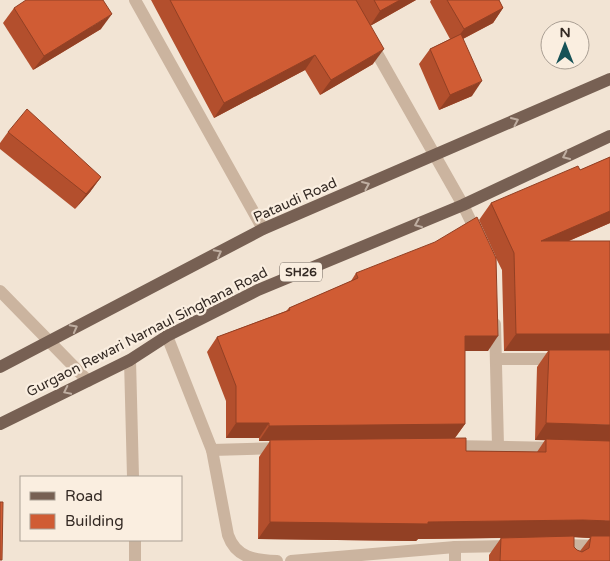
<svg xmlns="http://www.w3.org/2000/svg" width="610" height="561" font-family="'Varela Round',sans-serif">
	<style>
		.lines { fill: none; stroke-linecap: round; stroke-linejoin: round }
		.lane { stroke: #cbb49f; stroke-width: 12 }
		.street { stroke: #cbb49f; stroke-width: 12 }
		.primary { stroke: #776053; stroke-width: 12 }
		.wall { fill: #b34f2d; fill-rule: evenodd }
		.shaded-wall { fill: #924024 }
		.building { fill: #d05c34; stroke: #924024 }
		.oneway { stroke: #bfaea1 }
		.labels { text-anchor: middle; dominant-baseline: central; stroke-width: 4.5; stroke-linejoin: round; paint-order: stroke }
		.shield { fill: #faeee0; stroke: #6f645c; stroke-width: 1 }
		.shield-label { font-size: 12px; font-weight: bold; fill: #332923 }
		.street-label { font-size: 14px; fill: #332923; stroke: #faeee0 }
	</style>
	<rect width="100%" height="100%" fill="#f2e4d4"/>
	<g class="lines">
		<polyline class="lane" points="0,291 88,381"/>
		<g class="street">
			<polyline points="135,0 263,229"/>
			<polyline points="370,41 463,205 478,236"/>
			<polyline points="495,324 498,446"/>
			<polyline points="167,336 212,450 280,448"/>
			<polyline points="496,359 558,359"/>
			<polyline points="130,360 133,477"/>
			<polyline points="450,446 557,448"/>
			<path d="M212 450 228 535C236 558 255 560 277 561"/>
			<polyline points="135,540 135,561"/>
			<polyline points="558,545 610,546"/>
			<polyline points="291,561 455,547 510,546"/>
			<polyline points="455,561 455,547"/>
		</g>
		<g class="primary">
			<polyline points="0,367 263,229 610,79"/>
			<polyline points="0,424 130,360 167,336 258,290 463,205 610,136"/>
		</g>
	</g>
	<g class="wall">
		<polygon points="151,0 416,0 370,26 373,64 320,95 305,70 214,118"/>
		<polygon points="431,0 499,0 503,8 493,23 463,39 472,96 439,110 419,64 430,49 450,39 430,2"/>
		<polygon points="14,8 101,29 33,70 3,23"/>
		<polygon points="8,132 101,177 90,192 75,209 0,149 0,143"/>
		<path d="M610 157V223L569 241 610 561H489V555L501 538 418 539 416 541 258 539 259 457 270 441H259V438H226V401L207 352 217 337 286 311 289 308 351 281 356 273 496 257 479 220 491 203 580 170ZM496 258 502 270 504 351H548L537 367 535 440H545L537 452 466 451 455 438 465 424V351H488ZM574 537 590 538 580 551 577 550 574 547Z"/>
	</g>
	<g class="shaded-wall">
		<polygon points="400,0 416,0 370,26 380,11"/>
		<polygon points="503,8 493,23 453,44 464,29"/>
		<polygon points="112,14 101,29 33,70 44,56"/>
		<polygon points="384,49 373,64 320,95 331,80"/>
		<polygon points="315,55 305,70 214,118 224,103"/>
		<polygon points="482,81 472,96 439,110 450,95"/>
		<polygon points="101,177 90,192 75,209 86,194"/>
		<polygon points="610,211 610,223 529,258 541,241"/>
		<polygon points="516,334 610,334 610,351 504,351"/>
		<polygon points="465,336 498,336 488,351 454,351"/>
		<polygon points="236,423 269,423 259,438 226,438"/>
		<polygon points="546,423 610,425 610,442 535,440"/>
		<polygon points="465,424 454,439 259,441 269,426"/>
		<polygon points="583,520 610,521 610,539 591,536 590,538 571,537 418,539 416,541 258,539 270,522 428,522"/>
	</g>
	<g class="building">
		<polygon points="26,0 103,0 112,14 44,56 14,8"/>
		<polygon points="170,0 356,0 384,49 331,80 315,55 224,103"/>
		<polygon points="374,0 400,0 380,11"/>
		<polygon points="447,0 499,0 503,8 464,29"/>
		<polygon points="461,34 482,81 450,95 430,49"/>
		<polygon points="27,109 101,177 86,194 8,132"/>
		<polygon points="610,157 610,211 541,241 610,241 610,334 516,334 514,253 491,203 578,166 580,170"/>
		<polygon points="477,217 496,258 498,336 465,336 465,424 269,426 269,423 236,423 236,386 217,337 290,310 289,308 358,278 356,273 435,242"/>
		<polygon points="549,350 610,350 610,425 546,423"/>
		<polygon points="466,438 466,451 546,452 546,439 610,441 610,521 583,520 428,522 428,524 270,522 270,440"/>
		<polygon points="0,502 3,502 2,560 0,560"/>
		<polygon points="574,536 574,547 577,550 582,552 589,548 591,536 610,536 610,561 500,561 501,538"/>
	</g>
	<defs><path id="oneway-chevron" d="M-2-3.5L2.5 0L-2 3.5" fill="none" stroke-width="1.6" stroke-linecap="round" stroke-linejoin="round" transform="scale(1.25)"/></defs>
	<g class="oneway">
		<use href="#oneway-chevron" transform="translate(515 121) rotate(-24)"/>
		<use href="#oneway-chevron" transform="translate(566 156) rotate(155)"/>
		<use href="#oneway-chevron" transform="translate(366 185) rotate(-23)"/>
		<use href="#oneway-chevron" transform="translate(418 224) rotate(157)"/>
		<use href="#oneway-chevron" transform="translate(218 253) rotate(-28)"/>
		<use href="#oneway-chevron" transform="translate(74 328) rotate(-28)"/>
		<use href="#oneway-chevron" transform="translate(67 391) rotate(154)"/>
	</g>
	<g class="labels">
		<rect class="shield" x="280" y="262.5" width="42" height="19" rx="4"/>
		<g class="shield-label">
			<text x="301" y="272">SH26</text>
		</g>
		<g class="street-label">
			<text transform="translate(295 200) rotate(-24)">Pataudi Road</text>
			<text transform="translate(147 332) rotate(-27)">Gurgaon Rewari Narnaul Singhana Road</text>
		</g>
	</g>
	<rect x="20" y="476" width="162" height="65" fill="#faeee0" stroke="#aa9f94"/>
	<rect x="30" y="492" width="25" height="8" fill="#776053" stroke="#aa9f94"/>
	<text x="65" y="501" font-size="15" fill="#332923">Road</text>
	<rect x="30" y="514" width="25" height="15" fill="#d05c34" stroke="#aa9f94"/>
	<text x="65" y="526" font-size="15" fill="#332923">Building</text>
	<g transform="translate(565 45)"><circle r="24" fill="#faeee0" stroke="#aa9f94"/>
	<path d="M0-4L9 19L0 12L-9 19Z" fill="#165257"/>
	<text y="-8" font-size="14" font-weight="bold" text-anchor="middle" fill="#332923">N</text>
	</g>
</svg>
